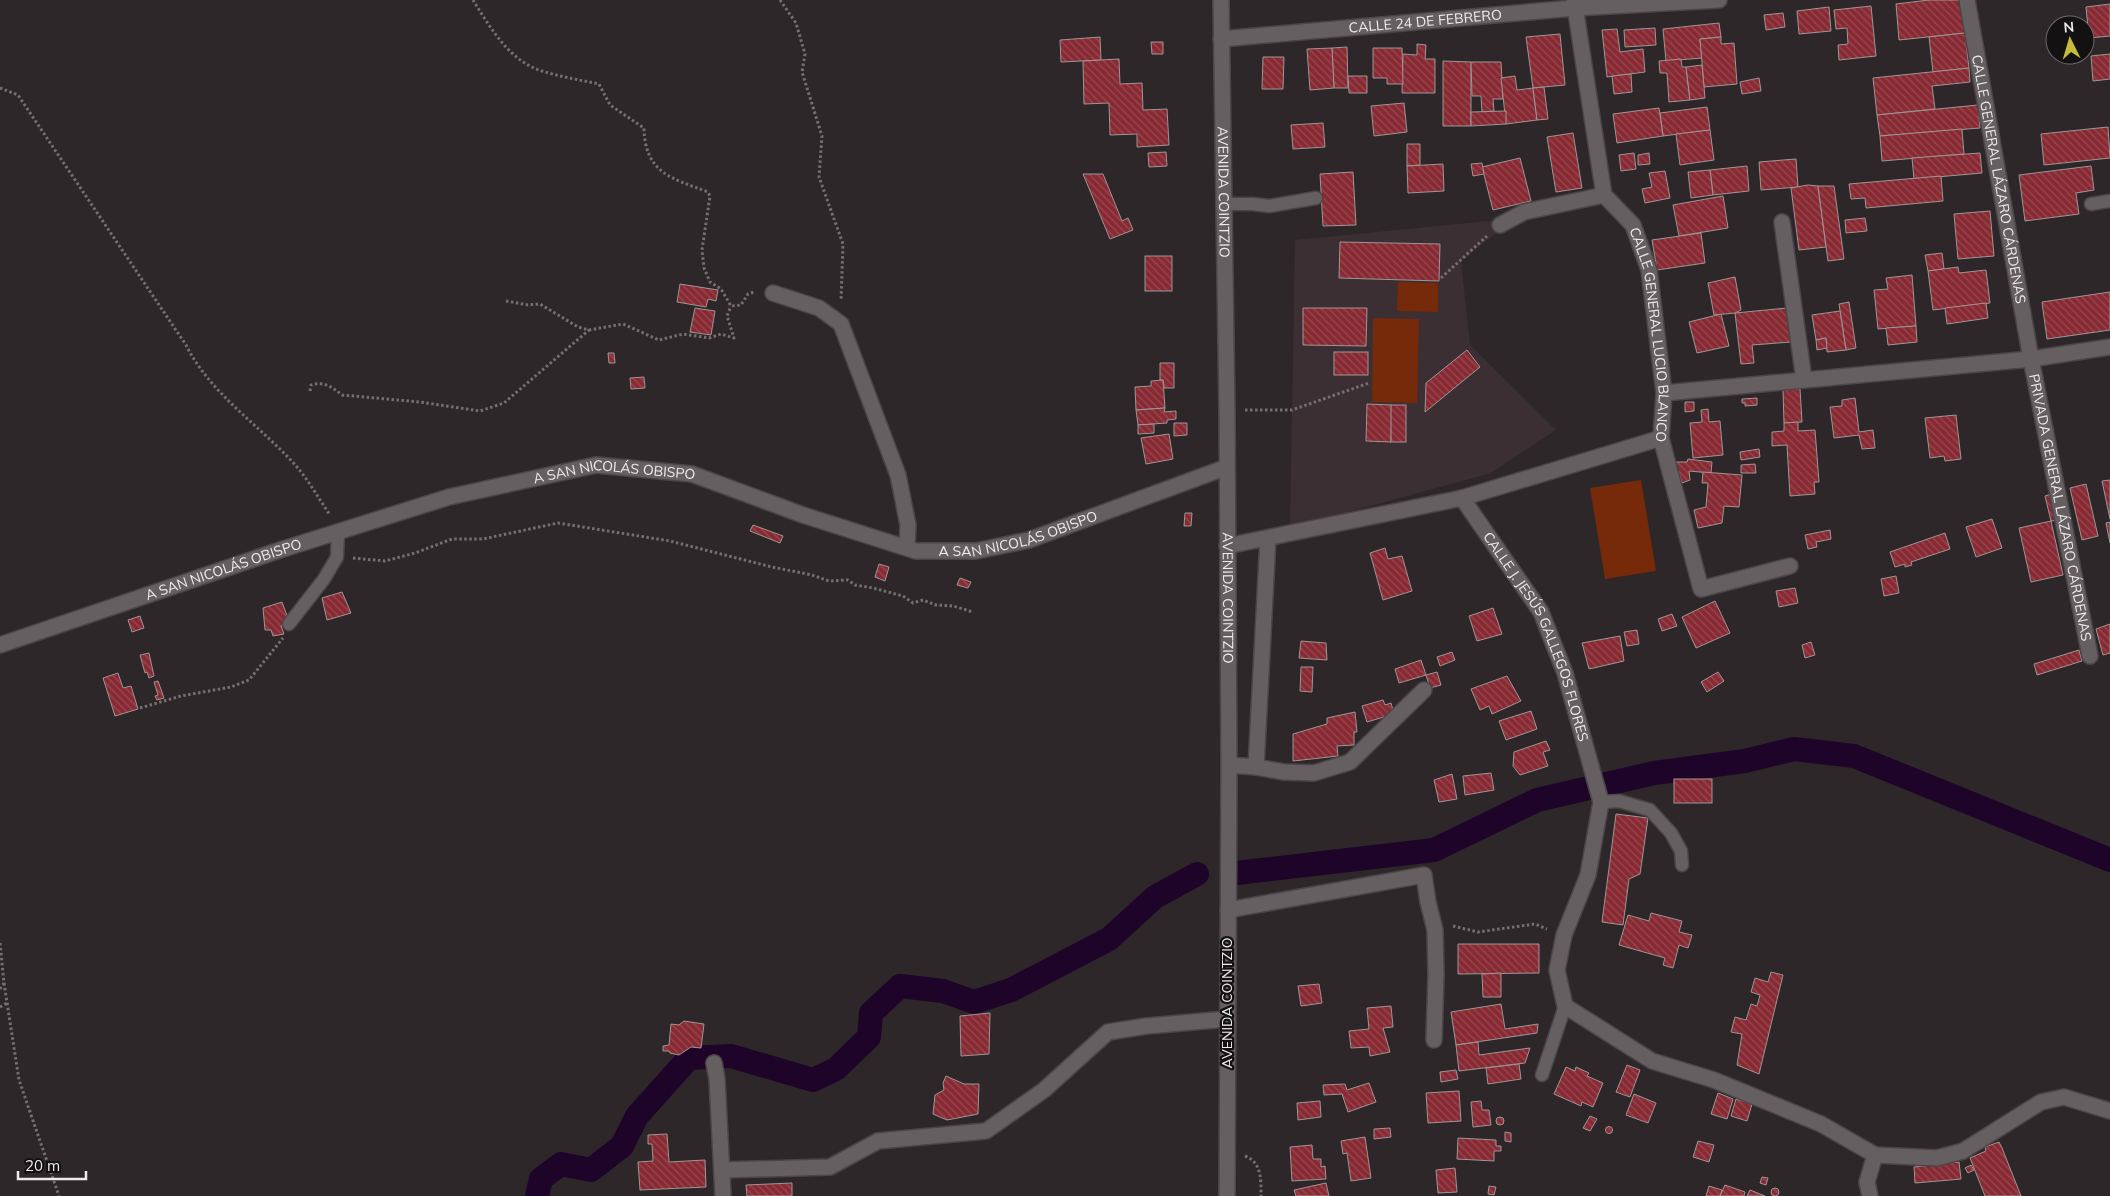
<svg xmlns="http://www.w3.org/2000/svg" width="2110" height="1196" font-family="Mulish,sans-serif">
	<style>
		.built { fill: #3c2f33 }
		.garden { fill: #762a09 }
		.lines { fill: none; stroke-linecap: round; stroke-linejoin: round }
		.canal { stroke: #1e0429; stroke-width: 24 }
		.building { fill: url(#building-back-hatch); stroke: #9e9696 }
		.lane-casing { stroke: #4a4546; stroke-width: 15 }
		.street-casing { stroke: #4a4546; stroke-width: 18 }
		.secondary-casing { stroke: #4a4546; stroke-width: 18 }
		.path { stroke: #746f70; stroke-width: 3; stroke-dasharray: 2.5 2.5; stroke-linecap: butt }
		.lane { stroke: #665f61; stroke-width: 12 }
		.street { stroke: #665f61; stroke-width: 15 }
		.secondary { stroke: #665f61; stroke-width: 15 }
		.labels { text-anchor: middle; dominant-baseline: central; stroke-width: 4.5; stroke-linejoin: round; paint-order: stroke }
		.street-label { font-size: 14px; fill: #efebec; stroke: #141112 }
	</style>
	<defs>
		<pattern id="building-back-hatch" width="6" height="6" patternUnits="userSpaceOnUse" patternTransform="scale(1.25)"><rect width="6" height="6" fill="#882a33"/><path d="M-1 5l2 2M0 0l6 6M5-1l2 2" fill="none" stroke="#994951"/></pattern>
	</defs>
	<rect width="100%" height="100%" fill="#2d2729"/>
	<polygon class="built" points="1499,220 1500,230 1461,261 1470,345 1556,430 1491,473 1290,528 1295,240"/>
	<g class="garden">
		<polygon points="1398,282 1438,283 1438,312 1397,311"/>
		<polygon points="1373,318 1419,319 1417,403 1372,402"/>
		<polygon points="1641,480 1656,571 1605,579 1590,488"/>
	</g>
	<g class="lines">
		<g class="canal">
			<polyline points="1236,873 1434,850 1537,800 1654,773 1745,761 1794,749 1854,756 2110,860"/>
			<polyline points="537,1196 541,1179 561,1164 591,1170 622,1146 637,1116 689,1058 731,1056 813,1080 836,1069 869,1037 871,1013 900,986 943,991 974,1002 1011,990 1109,939 1155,897 1197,874"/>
		</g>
	</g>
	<g class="building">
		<polygon points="1929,0 1962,0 1965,33 1899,40 1896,4"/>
		<polygon points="2110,4 2110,36 2089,38 2086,7"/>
		<polygon points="1871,6 1876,56 1839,60 1838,45 1848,44 1847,28 1836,29 1834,10"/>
		<polygon points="1829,7 1831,31 1799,34 1797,11"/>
		<polygon points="1783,13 1785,27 1766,30 1764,15"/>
		<polygon points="1719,23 1721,37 1700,39 1702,58 1666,61 1663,29"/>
		<polygon points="1655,28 1656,45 1625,47 1624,30"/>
		<polygon points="1617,29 1620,52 1643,49 1645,72 1607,77 1602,30"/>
		<polygon points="1965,33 1969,68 1933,72 1929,37"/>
		<polygon points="1560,34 1565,85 1533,88 1526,37"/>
		<polygon points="1100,37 1101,60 1061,62 1060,40"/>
		<polygon points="1721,37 1721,44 1734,43 1737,84 1704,87 1700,39"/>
		<polygon points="1151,42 1163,42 1163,54 1152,54"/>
		<polygon points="1417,44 1426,45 1425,59 1435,59 1435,93 1402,93 1403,54 1417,55"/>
		<polygon points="1347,47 1348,88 1334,88 1332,48"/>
		<polygon points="1332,48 1334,88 1310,90 1307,49"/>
		<polygon points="1373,48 1402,48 1403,84 1387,84 1387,78 1373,78"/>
		<polygon points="2110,54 2110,79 2093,81 2091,56"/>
		<polygon points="1263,57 1284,57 1283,89 1262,89"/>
		<polygon points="1119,59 1120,84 1142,83 1143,110 1167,109 1169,145 1137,147 1137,134 1110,135 1109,103 1084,104 1083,61"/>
		<polygon points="1681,59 1682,67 1686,67 1690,100 1669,102 1667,73 1660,73 1659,61"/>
		<polygon points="1443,61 1471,62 1471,126 1443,126"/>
		<polygon points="1471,62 1501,62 1503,99 1493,99 1494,111 1482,112 1481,96 1472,96"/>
		<polygon points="1702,65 1705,98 1690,100 1686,67"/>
		<polygon points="1969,68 1970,82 1932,86 1935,109 1877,115 1873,78"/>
		<polygon points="1631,74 1632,92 1614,94 1612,76"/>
		<polygon points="1348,76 1367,76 1367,93 1349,93"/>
		<polygon points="1515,76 1517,90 1533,88 1537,120 1506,124 1501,78"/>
		<polygon points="1759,78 1761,91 1742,94 1740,82"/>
		<polygon points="1544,87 1548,119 1537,120 1533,88"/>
		<polygon points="1404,103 1407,132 1374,136 1371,106"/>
		<polygon points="1978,105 1980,128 1880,136 1877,115"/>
		<polygon points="1707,107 1710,130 1663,136 1660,113"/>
		<polygon points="1659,108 1663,136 1617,143 1613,114"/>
		<polygon points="1506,111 1506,124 1471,126 1471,112"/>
		<polygon points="1323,123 1325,147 1293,149 1291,125"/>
		<polygon points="2108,127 2110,158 2044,165 2041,134"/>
		<polygon points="1962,129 1964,154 1882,161 1880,136"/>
		<polygon points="1710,130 1714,160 1680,165 1676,134"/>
		<polygon points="1573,133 1582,188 1556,192 1547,137"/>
		<polygon points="1407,144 1420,144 1420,165 1407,166"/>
		<polygon points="1166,152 1167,166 1149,167 1148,153"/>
		<polygon points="1634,153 1636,169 1621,171 1619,155"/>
		<polygon points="1649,153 1650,164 1638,165 1638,155"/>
		<polygon points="1980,153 1982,173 1914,179 1912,158"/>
		<polygon points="1520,158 1531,201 1493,210 1482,167"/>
		<polygon points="1796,159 1798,187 1761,190 1759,162"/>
		<polygon points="1482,163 1484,174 1473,176 1471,164"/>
		<polygon points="1443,164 1444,191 1408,193 1407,166"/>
		<polygon points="1747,166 1749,191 1713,195 1710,170"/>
		<polygon points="2091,166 2094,190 2076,193 2079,214 2025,221 2019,175"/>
		<polygon points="1710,170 1713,195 1691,198 1688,172"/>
		<polygon points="1665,171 1670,198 1645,203 1642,189 1652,187 1649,173"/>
		<polygon points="1353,172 1356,225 1323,226 1320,174"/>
		<polygon points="1083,174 1103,174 1122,221 1128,218 1133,230 1110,239"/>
		<polygon points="1941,176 1943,201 1866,208 1865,198 1851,199 1849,184"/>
		<polygon points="1808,185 1818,186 1826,247 1799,250 1791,188"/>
		<polygon points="1818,186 1834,186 1844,259 1828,261"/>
		<polygon points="1723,196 1728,228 1679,236 1673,205"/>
		<polygon points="1990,211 1994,256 1958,259 1954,214"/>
		<polygon points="1865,218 1867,231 1846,233 1845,220"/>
		<polygon points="1701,233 1705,263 1657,270 1652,240"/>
		<polygon points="1340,242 1440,244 1439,281 1339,278"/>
		<polygon points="1942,253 1944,269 1928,271 1925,255"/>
		<rect x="1145" y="256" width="27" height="35"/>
		<polygon points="1958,267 1959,273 1986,270 1990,303 1933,310 1928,271"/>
		<polygon points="1912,275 1916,326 1878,329 1874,290 1888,289 1886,278"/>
		<polygon points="1735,277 1741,310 1735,313 1714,315 1708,283"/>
		<polygon points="680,284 718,290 716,301 708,299 706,307 677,302"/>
		<polygon points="2110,292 2110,330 2047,339 2042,302"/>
		<polygon points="1849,302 1856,348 1846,350 1839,304"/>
		<polygon points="1986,303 1988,318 1947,324 1945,308"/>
		<polygon points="695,308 715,311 711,335 690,332"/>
		<polygon points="1303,308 1367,308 1366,346 1303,345"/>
		<polygon points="1787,308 1791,342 1752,345 1754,363 1741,364 1735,313"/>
		<polygon points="1840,311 1846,350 1827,352 1826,338 1816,340 1812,315"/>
		<polygon points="1721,314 1729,346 1697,353 1689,322"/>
		<polygon points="1916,326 1917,342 1888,345 1886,328"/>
		<polygon points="1826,338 1827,348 1817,350 1816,340"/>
		<polygon points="1467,350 1480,367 1425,412 1426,383"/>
		<rect x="1334" y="352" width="34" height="23"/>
		<polygon points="608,353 614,353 615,363 609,363"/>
		<polygon points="1160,363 1174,363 1174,388 1164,388 1163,380 1160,380"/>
		<polygon points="644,377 645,388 631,389 630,378"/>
		<polygon points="1163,380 1165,408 1136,410 1135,387 1151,386 1151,381"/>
		<polygon points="1800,389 1802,422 1784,423 1783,390"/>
		<polygon points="1757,398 1757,405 1745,406 1745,403 1742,403 1742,399"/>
		<polygon points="1855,398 1859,432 1873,430 1875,448 1862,449 1859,435 1834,438 1830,407 1842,406 1842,400"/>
		<polygon points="1685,402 1694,402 1694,411 1685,412"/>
		<polygon points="1367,404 1392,405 1391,442 1366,441"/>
		<rect x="1391" y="405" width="15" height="37"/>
		<polygon points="1165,408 1164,412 1176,411 1176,419 1167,420 1167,423 1138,425 1136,410"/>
		<polygon points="1708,409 1709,422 1720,421 1723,455 1693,458 1690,423 1702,422 1701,410"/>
		<polygon points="1956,415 1961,459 1945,461 1944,456 1930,458 1925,418"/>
		<polygon points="1798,422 1798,431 1815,430 1819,482 1814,482 1815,494 1790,496 1787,445 1772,446 1772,432 1784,431 1784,423"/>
		<polygon points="1174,423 1187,423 1187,435 1174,436"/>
		<polygon points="1154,424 1154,433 1138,434 1138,425"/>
		<polygon points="1169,434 1173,459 1146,464 1141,438"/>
		<polygon points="1759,449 1760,457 1741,460 1740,452"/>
		<polygon points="1688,459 1712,462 1711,473 1689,471 1690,480 1682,483 1679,473 1676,473 1675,462 1687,462"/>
		<polygon points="1755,464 1756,473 1741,473 1741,465"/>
		<polygon points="1703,472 1742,475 1739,507 1724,506 1722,523 1698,528 1694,510 1706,507 1708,483 1702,483"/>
		<polygon points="2110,480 2110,519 2102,481"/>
		<polygon points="2086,484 2098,536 2082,540 2070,488"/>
		<polygon points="2051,494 2057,520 2051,521 2045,496"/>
		<polygon points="1185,513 1192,513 1191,526 1184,526"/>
		<polygon points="1992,519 2002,548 1976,557 1966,527"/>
		<polygon points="2051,521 2063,575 2031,582 2019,528"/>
		<polygon points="2110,522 2110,543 2106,523"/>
		<polygon points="753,525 783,536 780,543 750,531"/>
		<polygon points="1830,530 1831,539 1816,542 1817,547 1808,549 1805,535"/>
		<polygon points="1945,533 1950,549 1911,562 1912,565 1905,567 1905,564 1895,567 1890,552"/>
		<polygon points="1385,548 1388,559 1402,556 1412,591 1383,600 1370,553"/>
		<polygon points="879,564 889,567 885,581 875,577"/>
		<polygon points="1896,576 1899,593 1884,596 1881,579"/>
		<polygon points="960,578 971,582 968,588 957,585"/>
		<polygon points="1795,588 1798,603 1779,607 1776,591"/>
		<polygon points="342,592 351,613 327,620 322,598"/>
		<polygon points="1715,601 1730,633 1696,648 1682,617"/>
		<polygon points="282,602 289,621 281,626 284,634 273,636 271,630 265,630 263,608"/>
		<polygon points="1493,608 1502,634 1477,641 1469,616"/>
		<polygon points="1672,614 1677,626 1662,631 1658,619"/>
		<polygon points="140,616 144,628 132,632 128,620"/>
		<polygon points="2110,624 2110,653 2103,655 2096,629"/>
		<polygon points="1637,630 1639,644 1627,646 1624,632"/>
		<polygon points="1620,636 1624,661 1589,669 1582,643"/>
		<polygon points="1301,641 1326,643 1327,660 1299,658"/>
		<polygon points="1811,642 1815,655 1805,658 1802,645"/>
		<polygon points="2079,650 2082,661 2037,675 2034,664"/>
		<polygon points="1452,652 1455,660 1440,666 1437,657"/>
		<polygon points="149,653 154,676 149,678 147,672 145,673 140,655"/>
		<polygon points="1421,660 1426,675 1399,683 1395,669"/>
		<polygon points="1301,667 1313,667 1312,692 1300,691"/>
		<polygon points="1437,672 1441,685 1430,688 1426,675"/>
		<polygon points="1718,672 1724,681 1707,692 1701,682"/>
		<polygon points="118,673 123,688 131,686 138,709 115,716 103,678"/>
		<polygon points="1507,676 1521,701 1492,714 1489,706 1480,710 1471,689"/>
		<polygon points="158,681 164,698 157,700 155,696 158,695 154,682"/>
		<polygon points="1383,700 1385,705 1391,703 1394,714 1367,722 1362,706"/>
		<polygon points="1531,711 1537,729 1506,740 1499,721"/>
		<polygon points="1355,712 1357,732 1354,732 1354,745 1337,746 1338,756 1293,761 1293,734 1327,724 1327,718"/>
		<polygon points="1546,741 1550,750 1543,752 1548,766 1520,775 1513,766 1514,752"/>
		<polygon points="1491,773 1494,790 1465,795 1463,776"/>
		<polygon points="1452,774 1457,799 1439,802 1434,780"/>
		<rect x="1674" y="779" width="38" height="24"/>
		<polygon points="1616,814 1648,818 1640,874 1629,879 1623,925 1602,922"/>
		<polygon points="1651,913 1682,921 1679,932 1692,935 1688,948 1679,945 1673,968 1663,965 1665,958 1619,945 1628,915 1649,921"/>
		<polygon points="1458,944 1539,944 1539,973 1458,974"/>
		<polygon points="1771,972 1783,975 1759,1074 1737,1065 1742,1034 1731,1032 1735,1017 1746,1020 1751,1004 1757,1006 1760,995 1751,992 1755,978 1768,982"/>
		<polygon points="1501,973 1501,997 1483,997 1482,974"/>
		<polygon points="1319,984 1322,1003 1301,1006 1298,986"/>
		<polygon points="1501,1004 1505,1029 1538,1024 1537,1033 1456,1045 1451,1012"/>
		<polygon points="1391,1006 1393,1027 1383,1028 1390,1052 1370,1056 1369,1047 1351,1048 1349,1031 1369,1029 1367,1008"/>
		<polygon points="990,1013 989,1054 961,1056 960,1016"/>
		<polygon points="684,1021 704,1024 701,1048 691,1047 679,1055 670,1053 669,1051 663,1051 663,1046 669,1045 671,1024 679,1025"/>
		<polygon points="1478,1042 1479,1055 1530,1048 1525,1063 1459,1071 1456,1045"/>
		<polygon points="1519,1064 1521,1079 1488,1084 1486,1068"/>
		<polygon points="1627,1065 1640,1070 1630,1097 1616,1092"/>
		<polygon points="1566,1067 1575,1071 1576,1067 1589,1073 1587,1076 1603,1083 1593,1107 1582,1102 1581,1106 1554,1094"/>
		<polygon points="1456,1070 1458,1079 1441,1082 1440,1072"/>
		<polygon points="946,1076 964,1084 979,1084 978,1114 947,1120 933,1114 935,1095 944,1090 943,1083"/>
		<polygon points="1369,1083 1376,1102 1348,1112 1342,1094 1324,1095 1323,1085 1345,1084 1347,1090"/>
		<polygon points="1459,1091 1461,1121 1428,1123 1426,1093"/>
		<polygon points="1718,1093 1733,1099 1727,1119 1711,1114"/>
		<polygon points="1634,1094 1656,1103 1648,1123 1626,1115"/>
		<polygon points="1736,1099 1752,1104 1747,1121 1731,1116"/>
		<polygon points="1320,1101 1321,1117 1298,1120 1297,1103"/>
		<polygon points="1481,1101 1482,1110 1489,1110 1491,1125 1473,1127 1471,1102"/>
		<polygon points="1590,1116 1597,1119 1590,1131 1583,1128"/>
		<circle cx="1500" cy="1121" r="4"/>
		<circle cx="1609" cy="1130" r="3.5"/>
		<polygon points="1390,1128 1391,1137 1374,1139 1374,1129"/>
		<polygon points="1505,1132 1511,1133 1511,1142 1505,1141"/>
		<polygon points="667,1134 669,1162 705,1160 706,1187 640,1190 638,1162 653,1161 652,1144 648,1144 648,1135"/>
		<polygon points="1365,1137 1371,1178 1351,1181 1347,1153 1343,1154 1341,1141"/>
		<polygon points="1458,1138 1496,1140 1496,1146 1501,1146 1501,1151 1494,1151 1494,1161 1457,1159"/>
		<polygon points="1698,1141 1714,1145 1709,1162 1693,1157"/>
		<polygon points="1999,1142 2002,1148 2021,1196 1985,1196 1970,1158 1986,1151 1985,1147"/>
		<polygon points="1312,1145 1313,1159 1321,1159 1321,1167 1325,1166 1326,1179 1292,1181 1290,1147"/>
		<polygon points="1959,1162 1961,1179 1915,1183 1914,1167"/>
		<polygon points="1971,1165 1974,1170 1968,1173 1965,1168"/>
		<polygon points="1455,1168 1457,1192 1438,1193 1436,1170"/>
		<polygon points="1762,1177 1768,1178 1766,1185 1760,1183"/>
		<polygon points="792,1183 792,1196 747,1196 746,1185"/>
		<polygon points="1326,1183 1329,1196 1296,1196 1294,1190"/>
		<polygon points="1725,1185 1745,1192 1744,1196 1720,1196"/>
		<polygon points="1489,1186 1496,1187 1494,1195 1488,1194"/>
		<polygon points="1709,1186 1722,1190 1720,1196 1706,1196"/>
		<circle cx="1775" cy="1192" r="4"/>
		<polygon points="1750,1190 1765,1196 1747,1196"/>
	</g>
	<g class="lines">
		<g class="lane-casing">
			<g id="lane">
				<polyline points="1224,204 1253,204 1269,206 1316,198"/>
				<polyline points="2091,204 2110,201"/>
				<polyline points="289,624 324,579 337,557 338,532"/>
				<polyline points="1601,802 1619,801 1650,810 1671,833 1681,851 1682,865"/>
				<polyline points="1542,1075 1565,1006"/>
			</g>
		</g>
		<g class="street-casing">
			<g id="street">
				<path id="s1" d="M1574 0 1604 195 1633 225 1649 270 1664 393 1661 438 1701 589 1790 566"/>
				<path id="s2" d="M1967 0 2031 359 2090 656"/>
				<path id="s3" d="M1221 39 1574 8 1719 0"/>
				<polyline points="1782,222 1804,380"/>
				<polyline points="1500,225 1524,212 1604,195"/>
				<polyline points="773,293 819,308 841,324 898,475 908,525 907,548"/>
				<polyline points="1664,393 2031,359 2110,347"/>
				<path id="s4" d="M1462 498 1541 612 1565 673 1601 802 1588 875 1564 935 1557 970 1565 1006 1652 1061 1714 1080 1821 1124 1875 1155 1937 1158 1963 1151 2041 1102 2064 1097 2110 1111"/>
				<polyline points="1227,546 1462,498 1661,438"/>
				<polyline points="1229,765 1256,767 1268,538"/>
				<polyline points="1256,767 1284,772 1314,773 1350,762 1424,690"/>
				<polyline points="1228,910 1424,875 1428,902 1435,930 1436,975 1434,1040"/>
				<polyline points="714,1063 717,1079 723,1196"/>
				<polyline points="722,1170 830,1167 878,1141 986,1131 1044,1090 1108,1032 1147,1026 1227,1019"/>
				<polyline points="1870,1196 1867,1182 1875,1155"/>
			</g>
		</g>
		<g class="secondary-casing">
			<g id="secondary">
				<path id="s5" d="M1221 0 1227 412 1229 765 1227 1196"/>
				<path id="s6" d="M0 645 280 550 449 497 596 465 692 474 803 515 916 551H976L1029 540 1227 467"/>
			</g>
		</g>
		<g class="path">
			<path d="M473 0C490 27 509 61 542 71 561 77 580 80 599 84L610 105 644 128C645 173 671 178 708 192L710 196 702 250 704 268 710 282 721 289 731 306 741 305 748 294 754 292"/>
			<polyline points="780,0 796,23 805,54 802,72 822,136 819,177 843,244 841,301"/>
			<path d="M0 88 18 95 186 345C211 395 261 426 297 467 309 481 319 499 330 515"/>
			<polyline points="1441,278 1487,236"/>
			<polyline points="506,301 528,305 540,304 578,327 589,330 623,324 659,340 683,334 709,338 721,334 734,338 727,316 731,306"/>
			<path d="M310 391 311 385C324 381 332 387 342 395L420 402 480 411 504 403 589 330"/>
			<polyline points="1245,410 1292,410 1369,383"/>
			<polyline points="353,558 385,561 415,553 452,539 483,539 558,523 670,541 772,567 812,575 829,581 848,580 855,585 873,588 903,596 913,603 923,600 936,605 953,606 973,612"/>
			<polyline points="140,708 181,696 231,687 249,680 283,638"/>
			<polyline points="1453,926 1478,932 1535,924 1547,929"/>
			<polyline points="0,943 4,983 0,989"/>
			<polyline points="4,983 19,1080 59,1196"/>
			<polyline points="0,1007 7,1003"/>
			<path d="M1245 1156C1262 1162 1261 1181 1261 1196"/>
		</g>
		<use href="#lane" class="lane"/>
		<use href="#street" class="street"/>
		<use href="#secondary" class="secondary"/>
	</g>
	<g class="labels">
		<g class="street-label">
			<text stroke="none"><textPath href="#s3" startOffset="205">CALLE 24 DE FEBRERO</textPath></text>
			<text stroke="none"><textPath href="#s2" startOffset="182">CALLE GENERAL LÁZARO CÁRDENAS</textPath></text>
			<text stroke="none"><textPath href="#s5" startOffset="192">AVENIDA COINTZIO</textPath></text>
			<text stroke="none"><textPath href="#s1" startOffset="351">CALLE GENERAL LUCIO BLANCO</textPath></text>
			<text stroke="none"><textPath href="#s6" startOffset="641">A SAN NICOLÁS OBISPO</textPath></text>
			<text stroke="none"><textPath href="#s2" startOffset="516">PRIVADA GENERAL LÁZARO CÁRDENAS</textPath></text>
			<text stroke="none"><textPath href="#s6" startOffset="1061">A SAN NICOLÁS OBISPO</textPath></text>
			<text stroke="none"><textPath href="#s6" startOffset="236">A SAN NICOLÁS OBISPO</textPath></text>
			<text stroke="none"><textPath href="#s5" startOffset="598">AVENIDA COINTZIO</textPath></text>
			<text stroke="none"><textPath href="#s4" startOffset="159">CALLE J. JESÚS GALLEGOS FLORES</textPath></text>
			<text transform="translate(1227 1003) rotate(-90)">AVENIDA COINTZIO</text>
		</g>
	</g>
	<g transform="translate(2070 40) rotate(355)"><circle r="24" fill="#141112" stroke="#6c6869"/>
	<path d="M0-4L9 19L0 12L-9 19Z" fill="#c6bc3c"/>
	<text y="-8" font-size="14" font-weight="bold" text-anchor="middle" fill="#efebec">N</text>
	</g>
	<path d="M18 1171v8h68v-8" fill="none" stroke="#efebec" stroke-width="2.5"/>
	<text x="25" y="1171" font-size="15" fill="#efebec" stroke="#141112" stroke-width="4" paint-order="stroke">20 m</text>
</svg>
